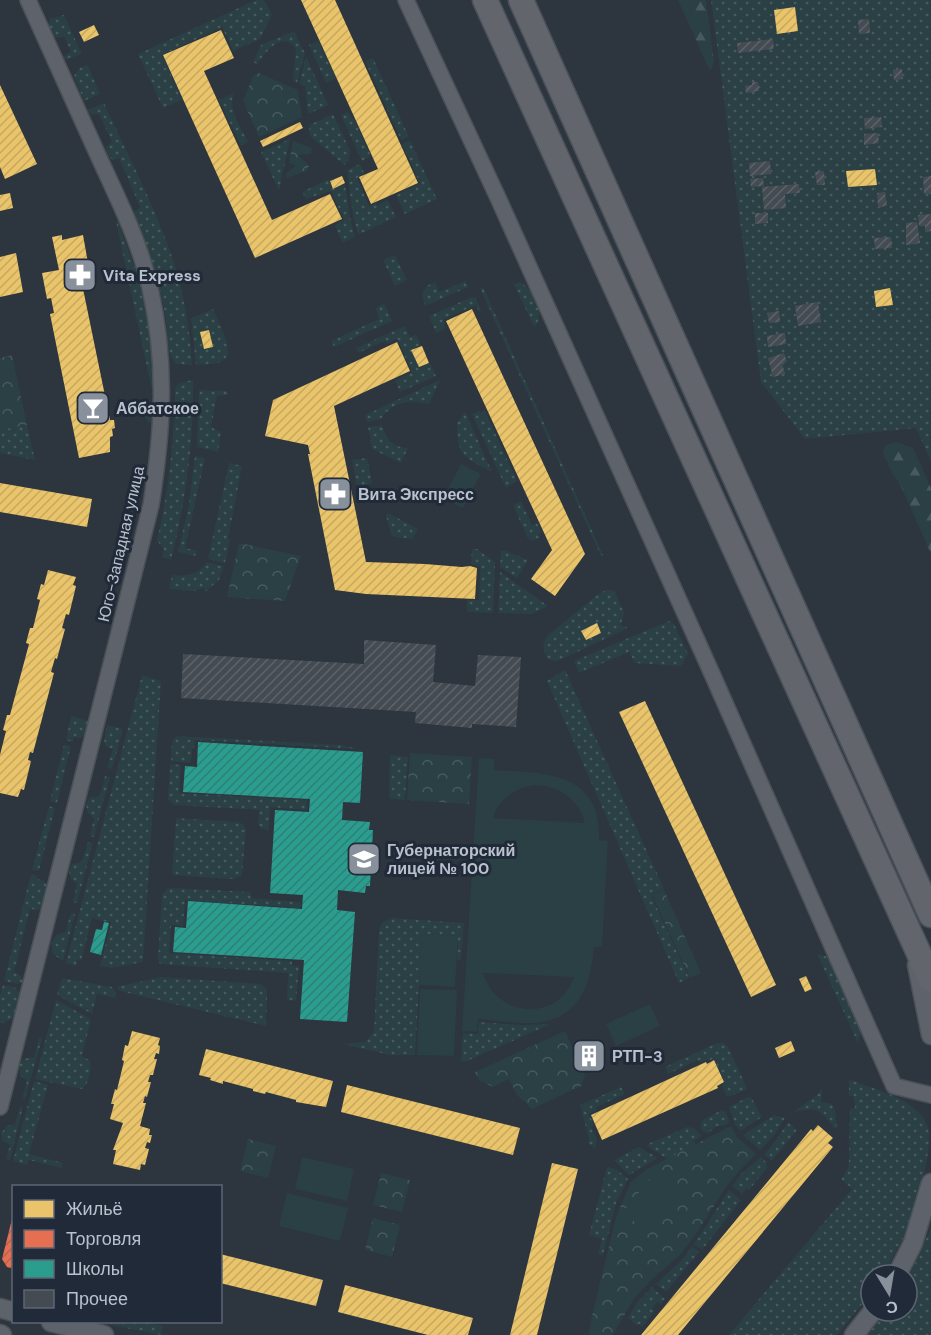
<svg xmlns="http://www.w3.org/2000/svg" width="931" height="1335" font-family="'DM Sans',sans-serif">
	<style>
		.grass { fill: url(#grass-dots) }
		.forest { fill: url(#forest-firs) }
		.park { fill: url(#park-crowns) }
		.pitch { fill: #2a4044; fill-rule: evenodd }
		.homes { fill: url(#homes-hatch) }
		.shops { fill: url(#shops-hatch) }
		.schools { fill: url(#schools-hatch) }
		.building { fill: url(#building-hatch) }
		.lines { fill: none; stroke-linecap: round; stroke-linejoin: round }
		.minor-casing { stroke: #4c5158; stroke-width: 18 }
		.tertiary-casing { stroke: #4c5158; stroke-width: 21 }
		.trunk-casing { stroke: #4a5159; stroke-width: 27 }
		.minor { stroke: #5e636b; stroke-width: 15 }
		.tertiary { stroke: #5e636b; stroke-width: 18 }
		.trunk { stroke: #62666c; stroke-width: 24 }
		.labels { text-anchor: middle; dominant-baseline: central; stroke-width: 6; stroke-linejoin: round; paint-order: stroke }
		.poi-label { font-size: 16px; font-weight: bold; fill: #b9c1cd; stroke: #202a39; text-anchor: start }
		.street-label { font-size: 16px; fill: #b9c1cd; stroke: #202a39 }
	</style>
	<defs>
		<pattern id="grass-dots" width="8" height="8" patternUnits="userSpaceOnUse" patternTransform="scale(1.5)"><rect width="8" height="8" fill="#2a4044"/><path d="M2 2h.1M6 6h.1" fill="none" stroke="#475a5e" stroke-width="1.8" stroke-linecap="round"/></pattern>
		<pattern id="forest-firs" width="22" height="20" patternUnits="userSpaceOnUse" patternTransform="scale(1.5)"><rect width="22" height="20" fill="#2a4044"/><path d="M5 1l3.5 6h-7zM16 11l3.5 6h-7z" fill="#475a5e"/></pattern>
		<pattern id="park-crowns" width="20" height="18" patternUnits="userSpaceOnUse" patternTransform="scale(1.5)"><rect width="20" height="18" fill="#2a4044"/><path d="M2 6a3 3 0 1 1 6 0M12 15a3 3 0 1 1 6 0" fill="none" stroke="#475a5e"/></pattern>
		<pattern id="homes-hatch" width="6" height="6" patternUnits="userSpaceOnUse" patternTransform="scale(1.5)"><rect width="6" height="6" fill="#e9c46a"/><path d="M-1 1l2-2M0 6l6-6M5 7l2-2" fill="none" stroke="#c6a861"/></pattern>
		<pattern id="shops-hatch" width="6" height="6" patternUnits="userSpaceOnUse" patternTransform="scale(1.5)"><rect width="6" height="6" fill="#e76f51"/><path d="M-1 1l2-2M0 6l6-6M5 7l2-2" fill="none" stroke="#bb624c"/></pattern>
		<pattern id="schools-hatch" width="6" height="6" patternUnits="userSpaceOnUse" patternTransform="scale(1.5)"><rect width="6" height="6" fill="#2a9d8f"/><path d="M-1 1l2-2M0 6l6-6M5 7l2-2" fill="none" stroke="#2e7f77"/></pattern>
		<pattern id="building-hatch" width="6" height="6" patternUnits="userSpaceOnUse" patternTransform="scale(1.5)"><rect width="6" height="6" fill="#454b52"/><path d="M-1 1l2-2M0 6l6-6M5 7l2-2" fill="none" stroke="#5e636a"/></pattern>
	</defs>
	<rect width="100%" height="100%" fill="#2d353e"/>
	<g class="grass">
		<polygon points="256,0 264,0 272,15 260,39 233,51 222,27 162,55 182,100 163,108 138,54"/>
		<polygon points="711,0 931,0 931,462 916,428 805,439 761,382"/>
		<path d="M64 15 82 54 65 60 62 57 71 52 64 36C54 40 52 35 48 27L50 19Z"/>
		<path d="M294 31 305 53 297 83 293 81 296 50C284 28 266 52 257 64L253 62 261 45Z"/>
		<polygon points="318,41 336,78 326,83 309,45"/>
		<polygon points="306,56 328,105 308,114 305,86 299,84"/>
		<polygon points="373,58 409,137 401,140 365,61"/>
		<polygon points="88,65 100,94 84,101 74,76 79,68"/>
		<path d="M234 93C227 109 242 128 248 142L241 146 219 100Z"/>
		<path d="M104 103C128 155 155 206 173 260 184 293 190 330 192 365L176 364C166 354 168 333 166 319 160 280 145 250 133 213L140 207 119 158 113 160 108 156 106 147 112 142 99 114 91 115 88 110Z"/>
		<polygon points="348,112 352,119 354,119 371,156 362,161 341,115"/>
		<polygon points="333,114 350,150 349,161 344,165 310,136 309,125"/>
		<polygon points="290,139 279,191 261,152"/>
		<polygon points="410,140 437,199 405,214 396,195 420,183 402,144"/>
		<polygon points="360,164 364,173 357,178 369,206 376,203 377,205 388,200 396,217 358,235 353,216 347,170"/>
		<polygon points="329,179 333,189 345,184 350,217 355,237 342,243 335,225 344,220 331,191 306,199 302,192"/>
		<polygon points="117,220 140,282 148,313 157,376 153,424 147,421 144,414 147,405 154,400 116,221"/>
		<polygon points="395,255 407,280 395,286 383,260"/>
		<polygon points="465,281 468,287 425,306 422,295 427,286 435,282 439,292"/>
		<path d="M520 282C533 288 547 317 534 327L514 284Z"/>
		<polygon points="483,287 603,555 601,556 480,288"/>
		<polygon points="472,297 476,298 481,311 479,312 476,305 444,319 445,329 436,333 429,316"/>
		<polygon points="384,303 392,321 334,347 331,341 379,319 376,308"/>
		<path d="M213 309C217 319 235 351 225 359 219 365 205 364 196 365L191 318Z"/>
		<polygon points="405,326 410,337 416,334 421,345 411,350 419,367 430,363 436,376 400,392 395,380 412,372 397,339 387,344 385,341 358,353 356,348"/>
		<path d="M193 380C194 442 186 500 171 560L162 557 164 550 157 540C169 490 174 441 175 389L178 383Z"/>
		<path d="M440 380 429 404C409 400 393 401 381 419L367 422 365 415Z"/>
		<polygon points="199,390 227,391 228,395 217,396 211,427 221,432 218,452 197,447"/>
		<polygon points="480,411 481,413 485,411 517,481 506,488 472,414"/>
		<path d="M465 412 492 472C464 457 457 457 457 423Z"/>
		<polygon points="27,425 35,460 0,453 0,430"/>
		<path d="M382 425C386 439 392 447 408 448L401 463 372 449 368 427Z"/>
		<polygon points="195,456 205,458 185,548 197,551 195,556 178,552 189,505"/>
		<polygon points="367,458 372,483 357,487 352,460"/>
		<polygon points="229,463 242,466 228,539 230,539 225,563 208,559"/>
		<polygon points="521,501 532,525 537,523 542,533 538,534 540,538 532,541 527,537 513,505"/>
		<polygon points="388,513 418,529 413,539 395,537 391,534 386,515"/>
		<polygon points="472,549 477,549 495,562 493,613 467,612 467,600 479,600 480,567 471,564"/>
		<polygon points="501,551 506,551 528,560 517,578 500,567"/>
		<path d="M207 562 224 566 219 580 205 592 204 588 193 591 169 589 172 575C188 576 197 576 207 562Z"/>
		<polygon points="500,572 548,606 532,614 498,613"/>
		<path d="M608 589 615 592 624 612 621 625 627 627 626 629 560 660 555 661 548 659C543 652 542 645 546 637L598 594Z"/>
		<polygon points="669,621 674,624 688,654 681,666 635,663 629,652 579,673 574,661"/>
		<polygon points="565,670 664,889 651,895 689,978 679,983 547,681"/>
		<polygon points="142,675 161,681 143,962 112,968 100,966 111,923 92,918 81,961 77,960 76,966 66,963"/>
		<polygon points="71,716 90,721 86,734 80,738 74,737 73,742 66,740"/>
		<polygon points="107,725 123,729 112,769 107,768 113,749 106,747 104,740"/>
		<polygon points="177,736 341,745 358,749 195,740 194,749 192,749 191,763 171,761 172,741"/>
		<polygon points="64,745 71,746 57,803 50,801"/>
		<polygon points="390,755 408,757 405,800 391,799 389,796"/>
		<polygon points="170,764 181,765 179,793 307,800 307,810 270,807 269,830 261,829 258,824 259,810 174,805 168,799"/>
		<polygon points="105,776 110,777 94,837 90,836 94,818 88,813 86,805 89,798 100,796"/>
		<polygon points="49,806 55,808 39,871 32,870"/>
		<polygon points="176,818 237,822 243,824 246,829 242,875 234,879 172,875"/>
		<polygon points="88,842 93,843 77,903 73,902 77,884 71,879 69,871 72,864 82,862"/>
		<path d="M31 874 37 876V879L44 881 48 886 43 908 39 910 30 909 14 972C19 975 24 977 24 984L19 982 18 984 4 981Z"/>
		<polygon points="170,888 251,892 251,898 301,902 300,908 185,900 183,926 171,925 169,953 292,961 292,966 299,966 296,1001 287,1000 288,973 160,964 158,959 162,895 167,889"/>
		<polygon points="71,913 75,914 63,961 53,954 51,943 56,935 65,932"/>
		<polygon points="393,918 464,923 461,960 457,960 458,936 422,934 415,1055 390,1055 342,1044 365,1042 374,1032 379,929 383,922"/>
		<polygon points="817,954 829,957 862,1029 858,1043"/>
		<polygon points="161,977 261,984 267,989 267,994 266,1026 120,991 117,987"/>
		<polygon points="62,978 112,987 116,993 115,998 97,994 92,1014 57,995"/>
		<path d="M3 985 17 988V991L22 992C17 1008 19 1020 0 1023V995Z"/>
		<path d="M56 1000 91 1019 82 1056 90 1061C92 1069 89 1084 82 1089L35 1079Z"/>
		<polygon points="479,1022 522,1025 551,1024 467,1061 461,1061 463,1033 478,1034"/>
		<polygon points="39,1038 42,1039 25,1099 22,1099 27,1081 20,1075 19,1065 23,1059 34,1057"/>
		<polygon points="717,1043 723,1043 728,1047 747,1088 746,1090 727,1097 722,1086 725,1083 714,1059 700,1062 698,1060 668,1074 665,1067"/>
		<path d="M849 1079C870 1088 904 1096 919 1113 924 1118 928 1125 929 1133 931 1154 917 1206 909 1226 901 1243 892 1259 883 1275H871V1293L837 1335H729L852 1189 841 1179 848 1168 849 1160 850 1109 855 1108 854 1096H849Z"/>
		<polygon points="34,1081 48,1085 29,1154 63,1163 61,1168 29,1160 27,1165 13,1161"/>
		<polygon points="621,1087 625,1094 596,1107 597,1110 589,1114 594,1125 591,1127 597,1140 595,1149 588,1143 589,1139 580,1105"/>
		<path d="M822 1087 821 1102 832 1104 835 1110 837 1128H834C820 1110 819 1106 794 1112L818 1094Z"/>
		<polygon points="748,1097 751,1097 762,1117 740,1131 735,1124 729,1107"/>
		<polygon points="20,1106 23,1107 10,1160 6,1159 10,1145 3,1141 1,1134 6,1126 15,1125"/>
		<polygon points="722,1110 726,1112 729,1120 728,1124 723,1126 717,1126 708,1133 702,1131 700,1127 702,1120"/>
		<polygon points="774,1115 785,1118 775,1134 760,1150 743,1135"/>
		<polygon points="788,1122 797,1130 772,1161 764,1155 777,1139"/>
		<polygon points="687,1127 694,1128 701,1136 694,1141 697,1146 669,1160 647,1146 648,1144"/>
		<polygon points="639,1147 658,1158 629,1175 614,1160"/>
		<polygon points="761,1157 767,1163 766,1165 768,1167 749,1190 747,1188 742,1194 732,1186 742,1173"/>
		<polygon points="607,1167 616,1169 628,1179 616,1203 603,1255 598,1254 602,1239 589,1235"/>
		<polygon points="729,1190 741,1200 702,1250 694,1244"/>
		<polygon points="931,1228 931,1335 867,1335 886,1311 907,1311 907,1281"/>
		<polygon points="692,1246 699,1252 666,1292 656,1284 682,1260"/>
		<polygon points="652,1287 665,1299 661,1304 657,1302 652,1309 655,1311 642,1327 639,1324 637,1326 628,1318 636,1304"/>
		<polygon points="105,1322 147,1322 163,1326 161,1335 106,1324"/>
	</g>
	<g class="forest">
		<polygon points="678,0 706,0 714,61 712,69 709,69"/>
		<polygon points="896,442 913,448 931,488 931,554 900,484 892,473 883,453 885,446"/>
	</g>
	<g class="park">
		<polygon points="259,73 298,90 302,117 259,137 243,101 253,76"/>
		<polygon points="293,141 312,148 311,154 298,155 309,165 307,171 286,178 286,173 296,166 289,163"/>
		<polygon points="12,355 27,425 0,430 0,358"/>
		<polygon points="239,543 301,556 285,601 227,597"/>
		<polygon points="410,753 472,757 469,804 407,800"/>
		<polygon points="664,890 701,973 690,978 652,895"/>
		<polygon points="565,1031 585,1075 581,1086 532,1109 517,1095 509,1079 493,1087 479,1080 475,1072"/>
		<polygon points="731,1126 737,1137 756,1154 741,1169 726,1187 698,1231 680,1255 651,1280 633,1300 613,1335 589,1335 591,1320 616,1217 631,1182 647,1169"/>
		<polygon points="248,1139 276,1146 268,1178 240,1171"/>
		<polygon points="381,1173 410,1180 402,1212 373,1205"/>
		<polygon points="373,1218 400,1225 392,1257 365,1250"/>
	</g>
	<g class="pitch">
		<polygon points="461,464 481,474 463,508 443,498"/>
		<path d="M479 758 494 759V770C544 773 602 771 599 840L608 841 602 947H594C591 985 579 1020 534 1023 516 1024 496 1020 478 1019L477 1032 462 1031ZM533 785C558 785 578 798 585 823L493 818C499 799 514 789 533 785ZM483 973H484L574 977C558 1023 497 1018 483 973Z"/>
		<polygon points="422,934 458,936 455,987 419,985"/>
		<polygon points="420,989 457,990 454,1056 417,1055"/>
		<polygon points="650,1004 660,1026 616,1046 606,1024"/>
		<polygon points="302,1157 354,1169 347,1201 295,1189"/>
		<polygon points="655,1173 680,1194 648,1233 623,1212"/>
		<polygon points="287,1193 348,1208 340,1241 279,1226"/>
	</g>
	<g class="homes">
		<polygon points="301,0 335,0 418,183 371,204 359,177 378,169"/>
		<polygon points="795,7 798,31 777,34 774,10"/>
		<polygon points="94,25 99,35 84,42 79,32"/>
		<polygon points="221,30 234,58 204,71 272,220 330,194 342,219 255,258 163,55"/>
		<polygon points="0,85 37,164 5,179 0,167"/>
		<polygon points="300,122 303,128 263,147 260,141"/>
		<polygon points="875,169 877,185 848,187 846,171"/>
		<polygon points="342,176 345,183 333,189 330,181"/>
		<polygon points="10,193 13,208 0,211 0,195"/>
		<polygon points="62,235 62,240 83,235 88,263 83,264 85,278 81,279 110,420 114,420 115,428 112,429 113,436 110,437 110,452 79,458 50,314 54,313 51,298 47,299 42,273 59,270 52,237"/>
		<polygon points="16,253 23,292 0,297 0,257"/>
		<polygon points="890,288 893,305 876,307 874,291"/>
		<polygon points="472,309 585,554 555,596 531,579 552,550 446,321"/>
		<polygon points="209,330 213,347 204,349 200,332"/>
		<polygon points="397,342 410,371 334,406 366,562 425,564 462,567 470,566 477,568 475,599 366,594 335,590 308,454 310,454 308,445 265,436 273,400"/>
		<polygon points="422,346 429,363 419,367 411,350"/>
		<polygon points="0,483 92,499 87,527 0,512"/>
		<polygon points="48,570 76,577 73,585 76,586 69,615 66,614 62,628 65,629 57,659 55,658 51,672 54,673 33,753 30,752 28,760 31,761 24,790 21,789 18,797 0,793 0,755 6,731 3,730 7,715 10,715 29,644 26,643 30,628 33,628 40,600 37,599 41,584 44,585"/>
		<polygon points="597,623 601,633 586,640 581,631"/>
		<polygon points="645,701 776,985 751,997 619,712"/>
		<polygon points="806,976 812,989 805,992 799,979"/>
		<polygon points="132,1031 160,1038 158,1045 160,1046 159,1054 156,1053 154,1059 157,1059 153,1075 150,1075 148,1082 151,1082 147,1097 145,1096 143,1103 146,1103 140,1126 150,1129 149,1135 152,1135 150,1143 147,1142 145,1148 149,1149 145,1165 141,1164 140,1170 113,1164 116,1150 113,1150 123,1123 110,1119 114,1104 111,1104 115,1089 117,1090 124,1061 122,1060 125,1045 128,1046"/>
		<polygon points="791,1041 795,1051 779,1058 775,1048"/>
		<polygon points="593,1044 600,1062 585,1069 577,1051"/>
		<polygon points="206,1049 333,1081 326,1107 296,1102 296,1100 266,1092 265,1094 253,1091 253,1089 223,1081 223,1084 210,1080 211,1078 199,1075"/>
		<polygon points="714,1060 724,1082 717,1086 718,1088 602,1140 591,1115 706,1062 707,1064"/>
		<polygon points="347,1085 520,1128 513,1155 341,1112"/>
		<polygon points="818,1125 833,1138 828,1143 833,1147 678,1335 641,1335 811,1129 813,1131"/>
		<polygon points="552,1163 578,1169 537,1335 510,1335"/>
		<polygon points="220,1254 323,1280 316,1306 220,1283"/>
		<polygon points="345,1285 473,1318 468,1335 428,1335 338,1312"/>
	</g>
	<polygon class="shops" points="13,1215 14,1215 14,1269 7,1267 2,1259"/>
	<g class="schools">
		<polygon points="198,742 363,752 360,803 343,802 342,820 370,822 369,830 373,830 370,886 366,886 365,893 338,890 337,910 355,912 347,1022 300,1019 304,960 173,952 175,927 186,928 188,901 302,909 303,895 270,893 275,810 309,812 310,799 183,792 185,766 197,767"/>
		<polygon points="104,922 109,923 101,955 90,952 96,929 102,930"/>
	</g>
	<g class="building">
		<polygon points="869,19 870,33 859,34 858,20"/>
		<polygon points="773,39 774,49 738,53 737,43"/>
		<polygon points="902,69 903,79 894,80 893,70"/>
		<polygon points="752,82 758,82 759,91 746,93 745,86 752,85"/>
		<polygon points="881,117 882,127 865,129 864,118"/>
		<polygon points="878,133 879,143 864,145 864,134"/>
		<polygon points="770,161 771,174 750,176 749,163"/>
		<polygon points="824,171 825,185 817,185 815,172"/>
		<polygon points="931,176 931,194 924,194 923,177"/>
		<polygon points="763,178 764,186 751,187 750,179"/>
		<polygon points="799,184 800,193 785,194 786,208 764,210 762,187"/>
		<polygon points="885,192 887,206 878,207 877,193"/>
		<polygon points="755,213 768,213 768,223 755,224"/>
		<polygon points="931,214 931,231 925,232 925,226 919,226 918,215"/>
		<polygon points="917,222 920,243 906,245 906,223"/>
		<polygon points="891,237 892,248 875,249 874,238"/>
		<polygon points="818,302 821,322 798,326 795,306"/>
		<polygon points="779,311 780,322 769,323 767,313"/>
		<polygon points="785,333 786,344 768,347 767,336"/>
		<polygon points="784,353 787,362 782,363 785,374 773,377 768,358"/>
		<polygon points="364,640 436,645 433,682 475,686 478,655 521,657 516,727 472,724 472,728 415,723 416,712 181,698 183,654 364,664"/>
	</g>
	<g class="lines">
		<g class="minor-casing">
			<g id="minor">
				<polyline points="406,0 499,200 713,676 894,1086 931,1095"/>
				<path d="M0 1107 151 505C163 430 167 363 150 288 140 242 117 197 97 153 74 102 51 51 28 0"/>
			</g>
		</g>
		<g class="tertiary-casing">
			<g id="tertiary">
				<polyline points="917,965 931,1035"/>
				<polyline points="897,1275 913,1243 931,1183"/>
				<polyline points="0,1308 14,1312"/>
				<polyline points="51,1322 104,1335"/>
				<polyline points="0,1334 2,1335"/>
				<polyline points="854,1335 873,1311"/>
			</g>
		</g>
		<g class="trunk-casing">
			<g id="trunk">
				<polyline points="485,0 931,980"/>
				<polyline points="521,0 931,915"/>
			</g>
		</g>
		<use href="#minor" class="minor"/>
		<use href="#tertiary" class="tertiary"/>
		<use href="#trunk" class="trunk"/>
	</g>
	<defs>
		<g id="pharmacy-square" transform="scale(1.725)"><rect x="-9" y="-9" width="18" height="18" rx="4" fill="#88909b" stroke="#202a39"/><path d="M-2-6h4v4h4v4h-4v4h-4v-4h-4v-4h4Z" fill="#fff"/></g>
		<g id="bar-square" transform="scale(1.725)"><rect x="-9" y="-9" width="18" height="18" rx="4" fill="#88909b" stroke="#202a39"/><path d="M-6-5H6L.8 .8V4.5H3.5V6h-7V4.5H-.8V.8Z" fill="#fff"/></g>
		<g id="school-square" transform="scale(1.725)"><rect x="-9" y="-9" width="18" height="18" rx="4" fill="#88909b" stroke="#202a39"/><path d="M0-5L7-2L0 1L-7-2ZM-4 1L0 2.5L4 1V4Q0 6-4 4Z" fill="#fff"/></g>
		<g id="building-square" transform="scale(1.725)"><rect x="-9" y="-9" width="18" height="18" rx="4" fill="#88909b" stroke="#202a39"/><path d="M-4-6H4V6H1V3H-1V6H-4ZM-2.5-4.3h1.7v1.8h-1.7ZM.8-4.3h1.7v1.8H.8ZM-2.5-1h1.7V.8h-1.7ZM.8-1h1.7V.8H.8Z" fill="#fff"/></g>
	</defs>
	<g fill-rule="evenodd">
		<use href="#pharmacy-square" x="80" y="275"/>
		<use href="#bar-square" x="93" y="408"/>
		<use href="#pharmacy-square" x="335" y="494"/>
		<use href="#school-square" x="364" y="859"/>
		<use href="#building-square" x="589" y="1056"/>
	</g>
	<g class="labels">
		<g class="poi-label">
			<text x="103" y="275">Vita Express</text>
			<text x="116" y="408">Аббатское</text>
			<text x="358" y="494">Вита Экспресс</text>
			<text x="387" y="850">Губернаторский<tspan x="387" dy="18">лицей № 100</tspan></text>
			<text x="612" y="1056">РТП-3</text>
		</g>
		<g class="street-label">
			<text transform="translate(121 544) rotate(-77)">Юго-Западная улица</text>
		</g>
	</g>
	<rect x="12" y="1185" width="210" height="138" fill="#202a39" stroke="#5d6674" stroke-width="1.5"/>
	<rect x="24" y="1200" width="30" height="18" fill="#e9c46a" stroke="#5d6674" stroke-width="1.5"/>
	<text x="66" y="1215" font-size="18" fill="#b9c1cd">Жильё</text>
	<rect x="24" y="1230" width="30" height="18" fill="#e76f51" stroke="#5d6674" stroke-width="1.5"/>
	<text x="66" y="1245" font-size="18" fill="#b9c1cd">Торговля</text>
	<rect x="24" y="1260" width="30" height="18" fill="#2a9d8f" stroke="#5d6674" stroke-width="1.5"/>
	<text x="66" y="1275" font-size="18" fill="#b9c1cd">Школы</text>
	<rect x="24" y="1290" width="30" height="18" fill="#454b52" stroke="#5d6674" stroke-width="1.5"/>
	<text x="66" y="1305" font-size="18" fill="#b9c1cd">Прочее</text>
	<g transform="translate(889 1293) rotate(169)"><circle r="28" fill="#202a39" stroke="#5d6674" stroke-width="1.5"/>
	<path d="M0-4.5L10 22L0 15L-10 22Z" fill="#88909b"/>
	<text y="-9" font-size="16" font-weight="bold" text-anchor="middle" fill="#b9c1cd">С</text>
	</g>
</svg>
